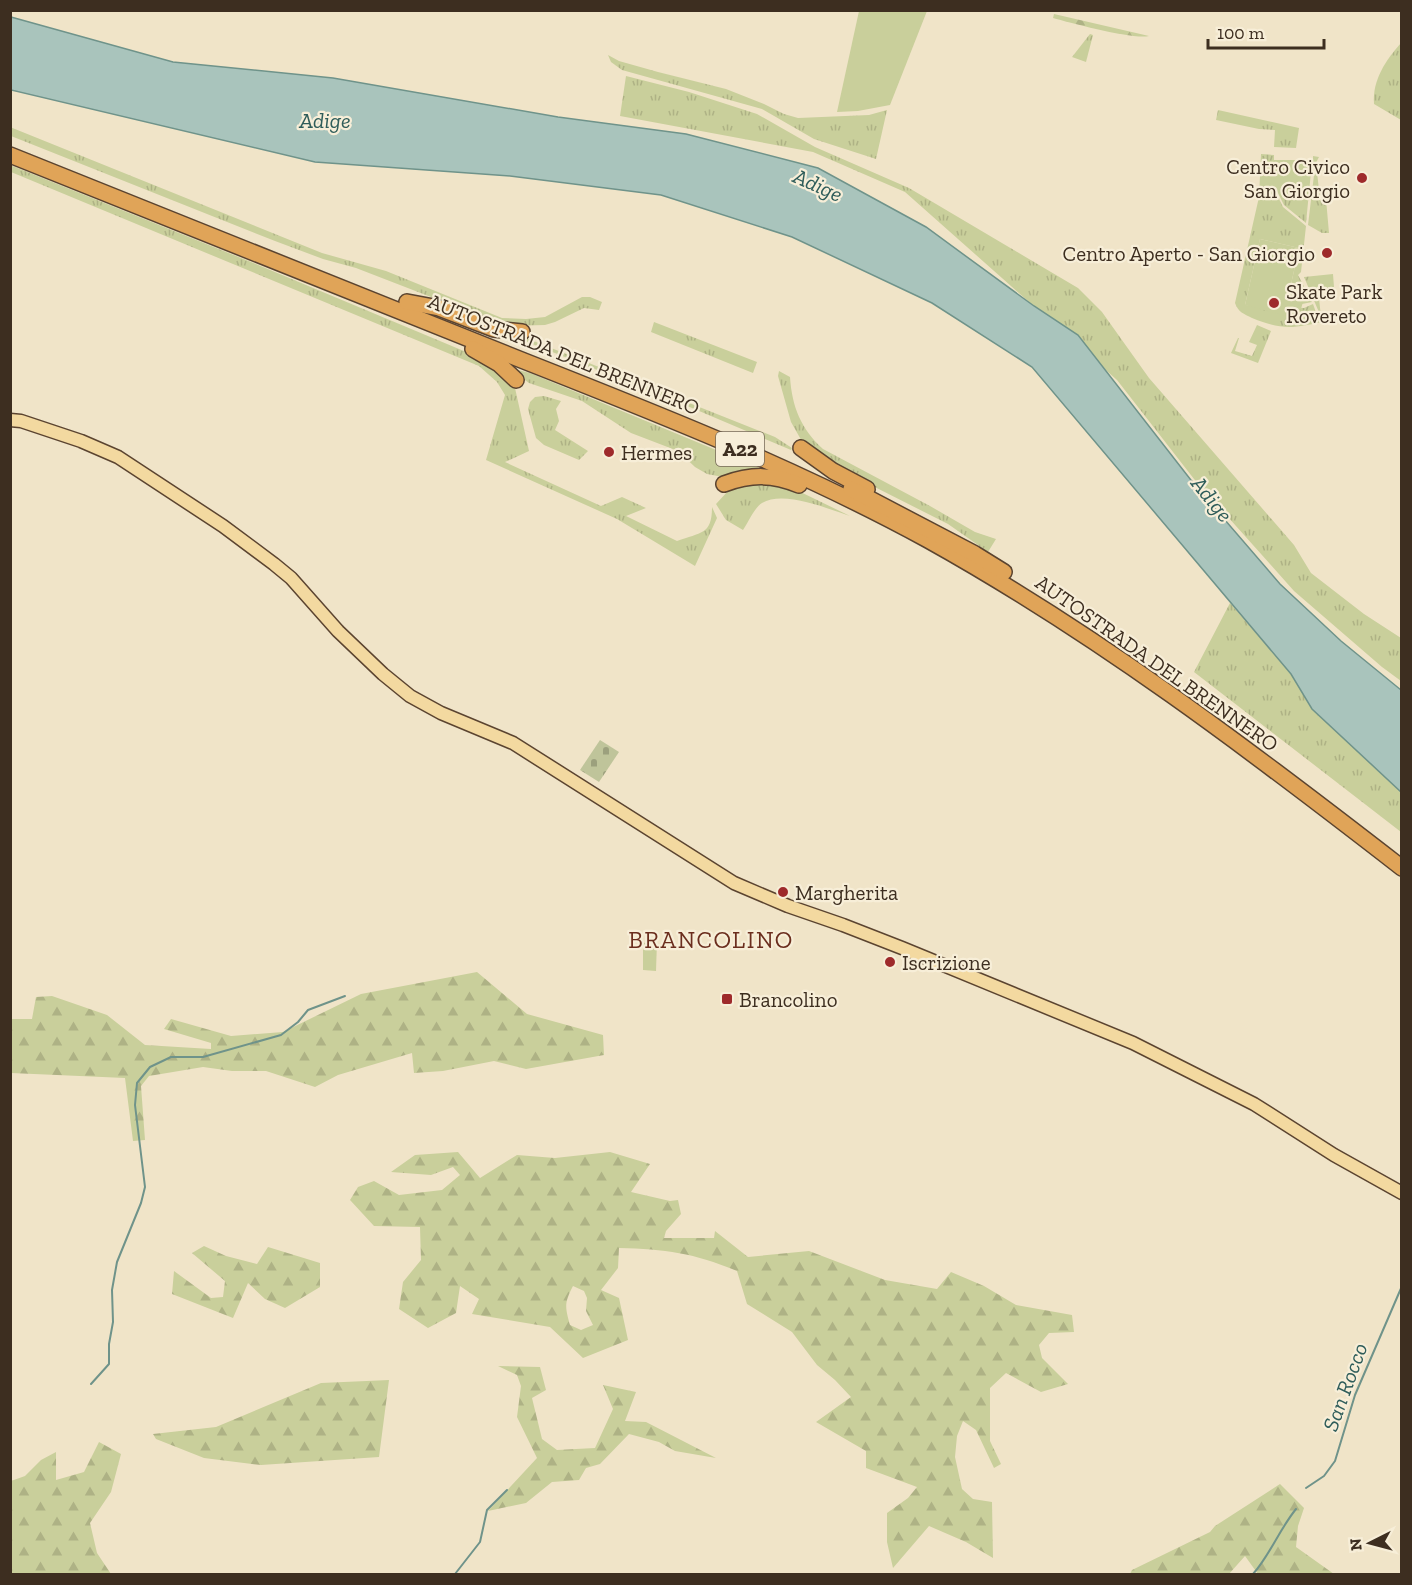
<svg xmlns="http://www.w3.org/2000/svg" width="1412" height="1585" font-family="'Zilla Slab',serif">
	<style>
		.grass { fill: url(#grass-tufts) }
		.forest { fill: url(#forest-firs); fill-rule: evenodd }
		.cemetery { fill: url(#cemetery-stones) }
		.park { fill: #c9cf9b }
		.water { fill: #a9c4bc; stroke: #6f938a; stroke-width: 1.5 }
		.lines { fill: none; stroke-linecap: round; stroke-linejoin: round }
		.stream { stroke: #6f938a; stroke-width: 2 }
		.major-casing { stroke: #5b4430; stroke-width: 15 }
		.highway-casing { stroke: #5b4430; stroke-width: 18 }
		.major { stroke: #f3d9a0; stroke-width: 12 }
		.highway { stroke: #e0a458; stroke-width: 15 }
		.poi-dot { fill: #9e2a2b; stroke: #f7eed8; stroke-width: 2 }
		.labels { text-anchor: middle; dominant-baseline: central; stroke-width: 4.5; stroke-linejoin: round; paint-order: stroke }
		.shield { fill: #f7eed8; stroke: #756857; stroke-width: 1.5 }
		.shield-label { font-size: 20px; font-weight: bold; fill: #3d2e20 }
		.poi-label { font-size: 21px; fill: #3d2e20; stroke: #f7eed8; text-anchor: start }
		.street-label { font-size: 21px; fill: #3d2e20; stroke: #f7eed8 }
		.water-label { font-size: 22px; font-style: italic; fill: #2f5d5a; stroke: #f7eed8 }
		.quarter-label { font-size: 24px; letter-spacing: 1.5px; fill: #6b2e1e; stroke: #f7eed8 }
	</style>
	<defs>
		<pattern id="grass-tufts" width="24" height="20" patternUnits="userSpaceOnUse" patternTransform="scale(1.5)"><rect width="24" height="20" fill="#c9cf9b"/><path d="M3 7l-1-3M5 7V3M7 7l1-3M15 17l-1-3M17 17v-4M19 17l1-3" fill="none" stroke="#aeb285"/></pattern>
		<pattern id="forest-firs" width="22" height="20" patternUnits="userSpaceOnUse" patternTransform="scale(1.5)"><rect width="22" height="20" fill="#c9cf9b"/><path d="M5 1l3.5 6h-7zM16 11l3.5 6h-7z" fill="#aeb285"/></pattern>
		<pattern id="cemetery-stones" width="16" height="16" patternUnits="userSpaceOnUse" patternTransform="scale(1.5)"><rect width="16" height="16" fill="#bfc49a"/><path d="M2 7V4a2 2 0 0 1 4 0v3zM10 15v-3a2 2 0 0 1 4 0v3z" fill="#9ca07d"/></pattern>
	</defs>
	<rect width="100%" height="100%" fill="#f0e4c8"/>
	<g class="grass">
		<polygon points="1090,34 1093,35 1086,62 1072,57"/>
		<path d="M1401 43V120L1374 104C1372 80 1386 60 1401 43Z"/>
		<polygon points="608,55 619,61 658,72 726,89 764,104 784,114 798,118 869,115 887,110 876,159 814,139 762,109 622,70 611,62"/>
		<polygon points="626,76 689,92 757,114 815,147 909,188 1078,288 1102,312 1149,378 1294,545 1311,573 1364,614 1401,638 1401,681 1382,667 1294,591 1194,479 1117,380 905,192 813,152 620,116"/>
		<polygon points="1218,110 1299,128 1296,148 1274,147 1275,130 1259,129 1216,120"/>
		<polygon points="10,127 322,253 386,271 502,318 526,319 545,317 582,297 590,297 602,302 599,310 584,308 555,322 545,325 506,326 356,268 323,259 275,241 11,136"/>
		<path d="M1261 154 1274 155V160H1313V156L1319 157 1311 172 1306 223 1284 205 1277 191H1308L1265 163V191H1275L1283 207 1306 226 1301 272 1298 275 1312 302 1302 304V302L1288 298 1299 248 1260 239 1245 305 1304 308 1313 304 1318 318 1326 321C1294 328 1284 331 1252 318 1244 314 1238 312 1235 303L1259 197Z"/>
		<path d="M10 165 251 262 471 354 512 382 515 388 529 451 505 462 601 506 622 497 646 508 626 516 677 541C701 532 712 535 712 507L717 518 695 566 617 519 486 460 505 395 497 382 479 366 11 172Z"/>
		<polygon points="1321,168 1323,171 1317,172 1320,199 1326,199 1329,233 1322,233 1308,225 1314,175 1316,171"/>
		<polygon points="1333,274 1334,287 1318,289 1321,317 1304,277"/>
		<polygon points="654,322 757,362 753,373 651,332"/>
		<polygon points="1257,325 1271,331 1258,363 1231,353 1238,338 1239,338 1235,351 1252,356 1257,345 1249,342"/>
		<polygon points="521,336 775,437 792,448 791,450 692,408 520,339"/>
		<polygon points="514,369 530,373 762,469 762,472 723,477 707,474 695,467 678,451 631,433 582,401 529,383 513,371"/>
		<path d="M779 371 790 377C792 407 801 429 823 449L930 506 975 532 996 539 988 552 948 524 845 472 804 445 791 422 778 376Z"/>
		<polygon points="544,396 561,401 556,409 559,421 555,430 588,451 579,460 544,445 536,438 528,409 530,402 535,397"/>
		<path d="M745 481 784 484 850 516C828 509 784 490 762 503 754 508 748 523 743 530L726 520 716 504 728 491Z"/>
		<polygon points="1230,603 1291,674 1312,709 1401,792 1401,832 1194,672"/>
	</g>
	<g class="forest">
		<path d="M1054 14 1149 36C1134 40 1071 23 1053 18Z"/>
		<polygon points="477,972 527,1014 603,1035 604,1055 526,1069 494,1061 443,1071 414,1073 412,1053 338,1075 315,1087 266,1071 232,1071 203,1067 149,1076 141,1086 145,1140 133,1141 125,1078 11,1073 11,1019 32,1019 36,997 52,996 107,1015 145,1045 211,1049 211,1043 164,1029 171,1019 231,1036 283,1032 361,994"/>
		<path d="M458 1152 480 1178 517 1155 555 1158 610 1152 650 1164 631 1192 670 1201 678 1200 681 1214 666 1231 664 1238H714L715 1231 748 1257 809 1251 885 1280 937 1289 951 1272 984 1286 1016 1305 1072 1315 1074 1332 1049 1333 1039 1345 1042 1358 1068 1384 1041 1392 1006 1373 990 1388V1441L1001 1464 994 1468 976 1430 963 1421 957 1436 955 1457 962 1489 973 1499 992 1502 993 1558 966 1542 929 1526 893 1568 887 1542V1513L908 1498 917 1487 866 1468V1451L816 1422 851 1397 835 1380 817 1365 792 1332 747 1304 737 1271C694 1253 665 1249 619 1248L618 1268 601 1290 619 1298 628 1340 583 1358 550 1327 472 1314 479 1299 460 1286 456 1313 428 1328 399 1309 403 1282 421 1260 420 1227 374 1226 350 1200 358 1187 374 1181 399 1195 442 1190 460 1175 453 1167 431 1175 391 1172 415 1155ZM573 1286 584 1291 587 1298 586 1311 593 1325 581 1330 570 1325C565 1307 564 1303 573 1286Z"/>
		<polygon points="204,1246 226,1256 257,1264 268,1247 320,1263 320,1287 285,1308 265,1299 248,1283 233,1318 172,1294 174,1271 211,1298 223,1297 225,1281 192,1253"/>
		<polygon points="498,1366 540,1367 546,1390 532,1398 542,1439 557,1450 595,1448 613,1409 603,1385 636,1392 625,1421 646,1422 716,1458 675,1451 659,1442 629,1434 600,1464 586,1468 579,1480 552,1482 526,1503 488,1511 537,1458 517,1417 521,1386 517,1375"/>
		<polygon points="389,1380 379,1457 261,1465 204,1458 156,1439 153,1434 216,1427 321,1383"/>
		<polygon points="99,1442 121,1454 111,1492 90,1523 97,1553 111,1574 11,1574 11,1481 25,1476 41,1460 56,1452 56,1480 84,1472"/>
		<polygon points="1280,1484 1304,1508 1298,1526 1296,1547 1334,1574 1258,1574 1245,1556 1229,1574 1130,1574 1132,1570 1210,1532 1215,1526"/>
	</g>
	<polygon class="cemetery" points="600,740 619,752 599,782 580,770"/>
	<g class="park">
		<polygon points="859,11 927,11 890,105 858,111 837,112"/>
		<rect x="1265" y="163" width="43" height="28"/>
		<polygon points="1260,239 1299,248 1288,298 1303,302 1298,319 1245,305"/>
		<polygon points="657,941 656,971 643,970 643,943"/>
	</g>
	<polygon class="water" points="11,17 173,62 333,78 558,117 686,134 818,168 926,227 1034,306 1078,335 1194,484 1280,584 1341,641 1401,690 1401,792 1312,709 1291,674 1032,367 932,303 792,237 661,195 510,176 315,162 11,90"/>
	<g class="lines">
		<g class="stream">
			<polyline points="91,1384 109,1364 109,1344 113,1322 112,1290 117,1262 141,1203 145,1187 135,1105 137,1083 150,1067 171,1057 203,1057 281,1035 298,1022 308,1010 345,996"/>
			<polyline points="1306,1488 1324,1476 1335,1461 1355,1395 1402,1286"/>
			<polyline points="455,1574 480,1542 487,1510 507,1490"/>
			<path d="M1253 1574C1270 1555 1279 1530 1296 1509"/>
		</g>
		<g class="major-casing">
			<polyline id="major" points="10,420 21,421 81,441 118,457 223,526 274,564 291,578 338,631 383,674 410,696 441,713 513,743 734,883 788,906 843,925 902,948 1133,1043 1254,1104 1334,1155 1402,1193"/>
		</g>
		<g class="highway-casing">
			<g id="highway">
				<path d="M10 155C182 223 353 292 524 361 661 415 798 469 928 540 1097 634 1250 750 1402 868"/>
				<polyline points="407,302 439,308 494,329 522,332"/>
				<polyline points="473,349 499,364 516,380"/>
				<polyline points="801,448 833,471 867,489"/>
				<path d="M724 484C751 474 773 474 799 485"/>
				<polyline points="851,489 975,554 1004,572"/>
			</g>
		</g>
		<use href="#major" class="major"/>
		<use href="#highway" class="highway"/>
	</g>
	<g class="poi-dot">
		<circle cx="1362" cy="178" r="6"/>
		<circle cx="1327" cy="253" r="6"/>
		<circle cx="1274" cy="303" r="6"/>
		<circle cx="609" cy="452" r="6"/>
		<circle cx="783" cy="892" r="6"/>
		<circle cx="890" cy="962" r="6"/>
		<rect x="721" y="993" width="12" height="12" rx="3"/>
	</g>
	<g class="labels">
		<rect class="shield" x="716" y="432" width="48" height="34" rx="4.5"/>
		<g class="shield-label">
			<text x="740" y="449">A22</text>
		</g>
		<g class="poi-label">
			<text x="1350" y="166" text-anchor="end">Centro Civico<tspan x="1350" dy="24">San Giorgio</tspan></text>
			<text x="1315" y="253" text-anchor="end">Centro Aperto - San Giorgio</text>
			<text x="1286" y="291">Skate Park<tspan x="1286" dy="24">Rovereto</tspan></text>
			<text x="621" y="452">Hermes</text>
			<text x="795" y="892">Margherita</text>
			<text x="902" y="962">Iscrizione</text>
			<text x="739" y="999">Brancolino</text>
		</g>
		<g class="street-label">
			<text transform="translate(564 354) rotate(22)">AUTOSTRADA DEL BRENNERO</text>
			<text transform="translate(1157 663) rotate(35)">AUTOSTRADA DEL BRENNERO</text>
		</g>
		<g class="water-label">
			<text x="325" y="120">Adige</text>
			<text transform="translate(818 185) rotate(24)">Adige</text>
			<text transform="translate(1212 499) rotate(51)">Adige</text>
			<text transform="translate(1345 1387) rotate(-70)">San Rocco</text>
		</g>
		<g class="quarter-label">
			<text x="711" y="939">BRANCOLINO</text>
		</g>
	</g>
	<rect width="1412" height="1585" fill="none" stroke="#3d2e20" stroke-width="24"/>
	<g transform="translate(1370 1543) rotate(264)" stroke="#f7eed8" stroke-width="4.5" paint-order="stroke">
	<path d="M0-4.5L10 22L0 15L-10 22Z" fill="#3d2e20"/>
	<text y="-9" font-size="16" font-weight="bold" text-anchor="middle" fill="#3d2e20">N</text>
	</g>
	<path d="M1208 39v9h116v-9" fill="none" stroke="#3d2e20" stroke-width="3"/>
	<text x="1217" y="39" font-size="18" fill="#3d2e20" stroke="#f7eed8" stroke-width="4.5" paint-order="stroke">100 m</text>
</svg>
